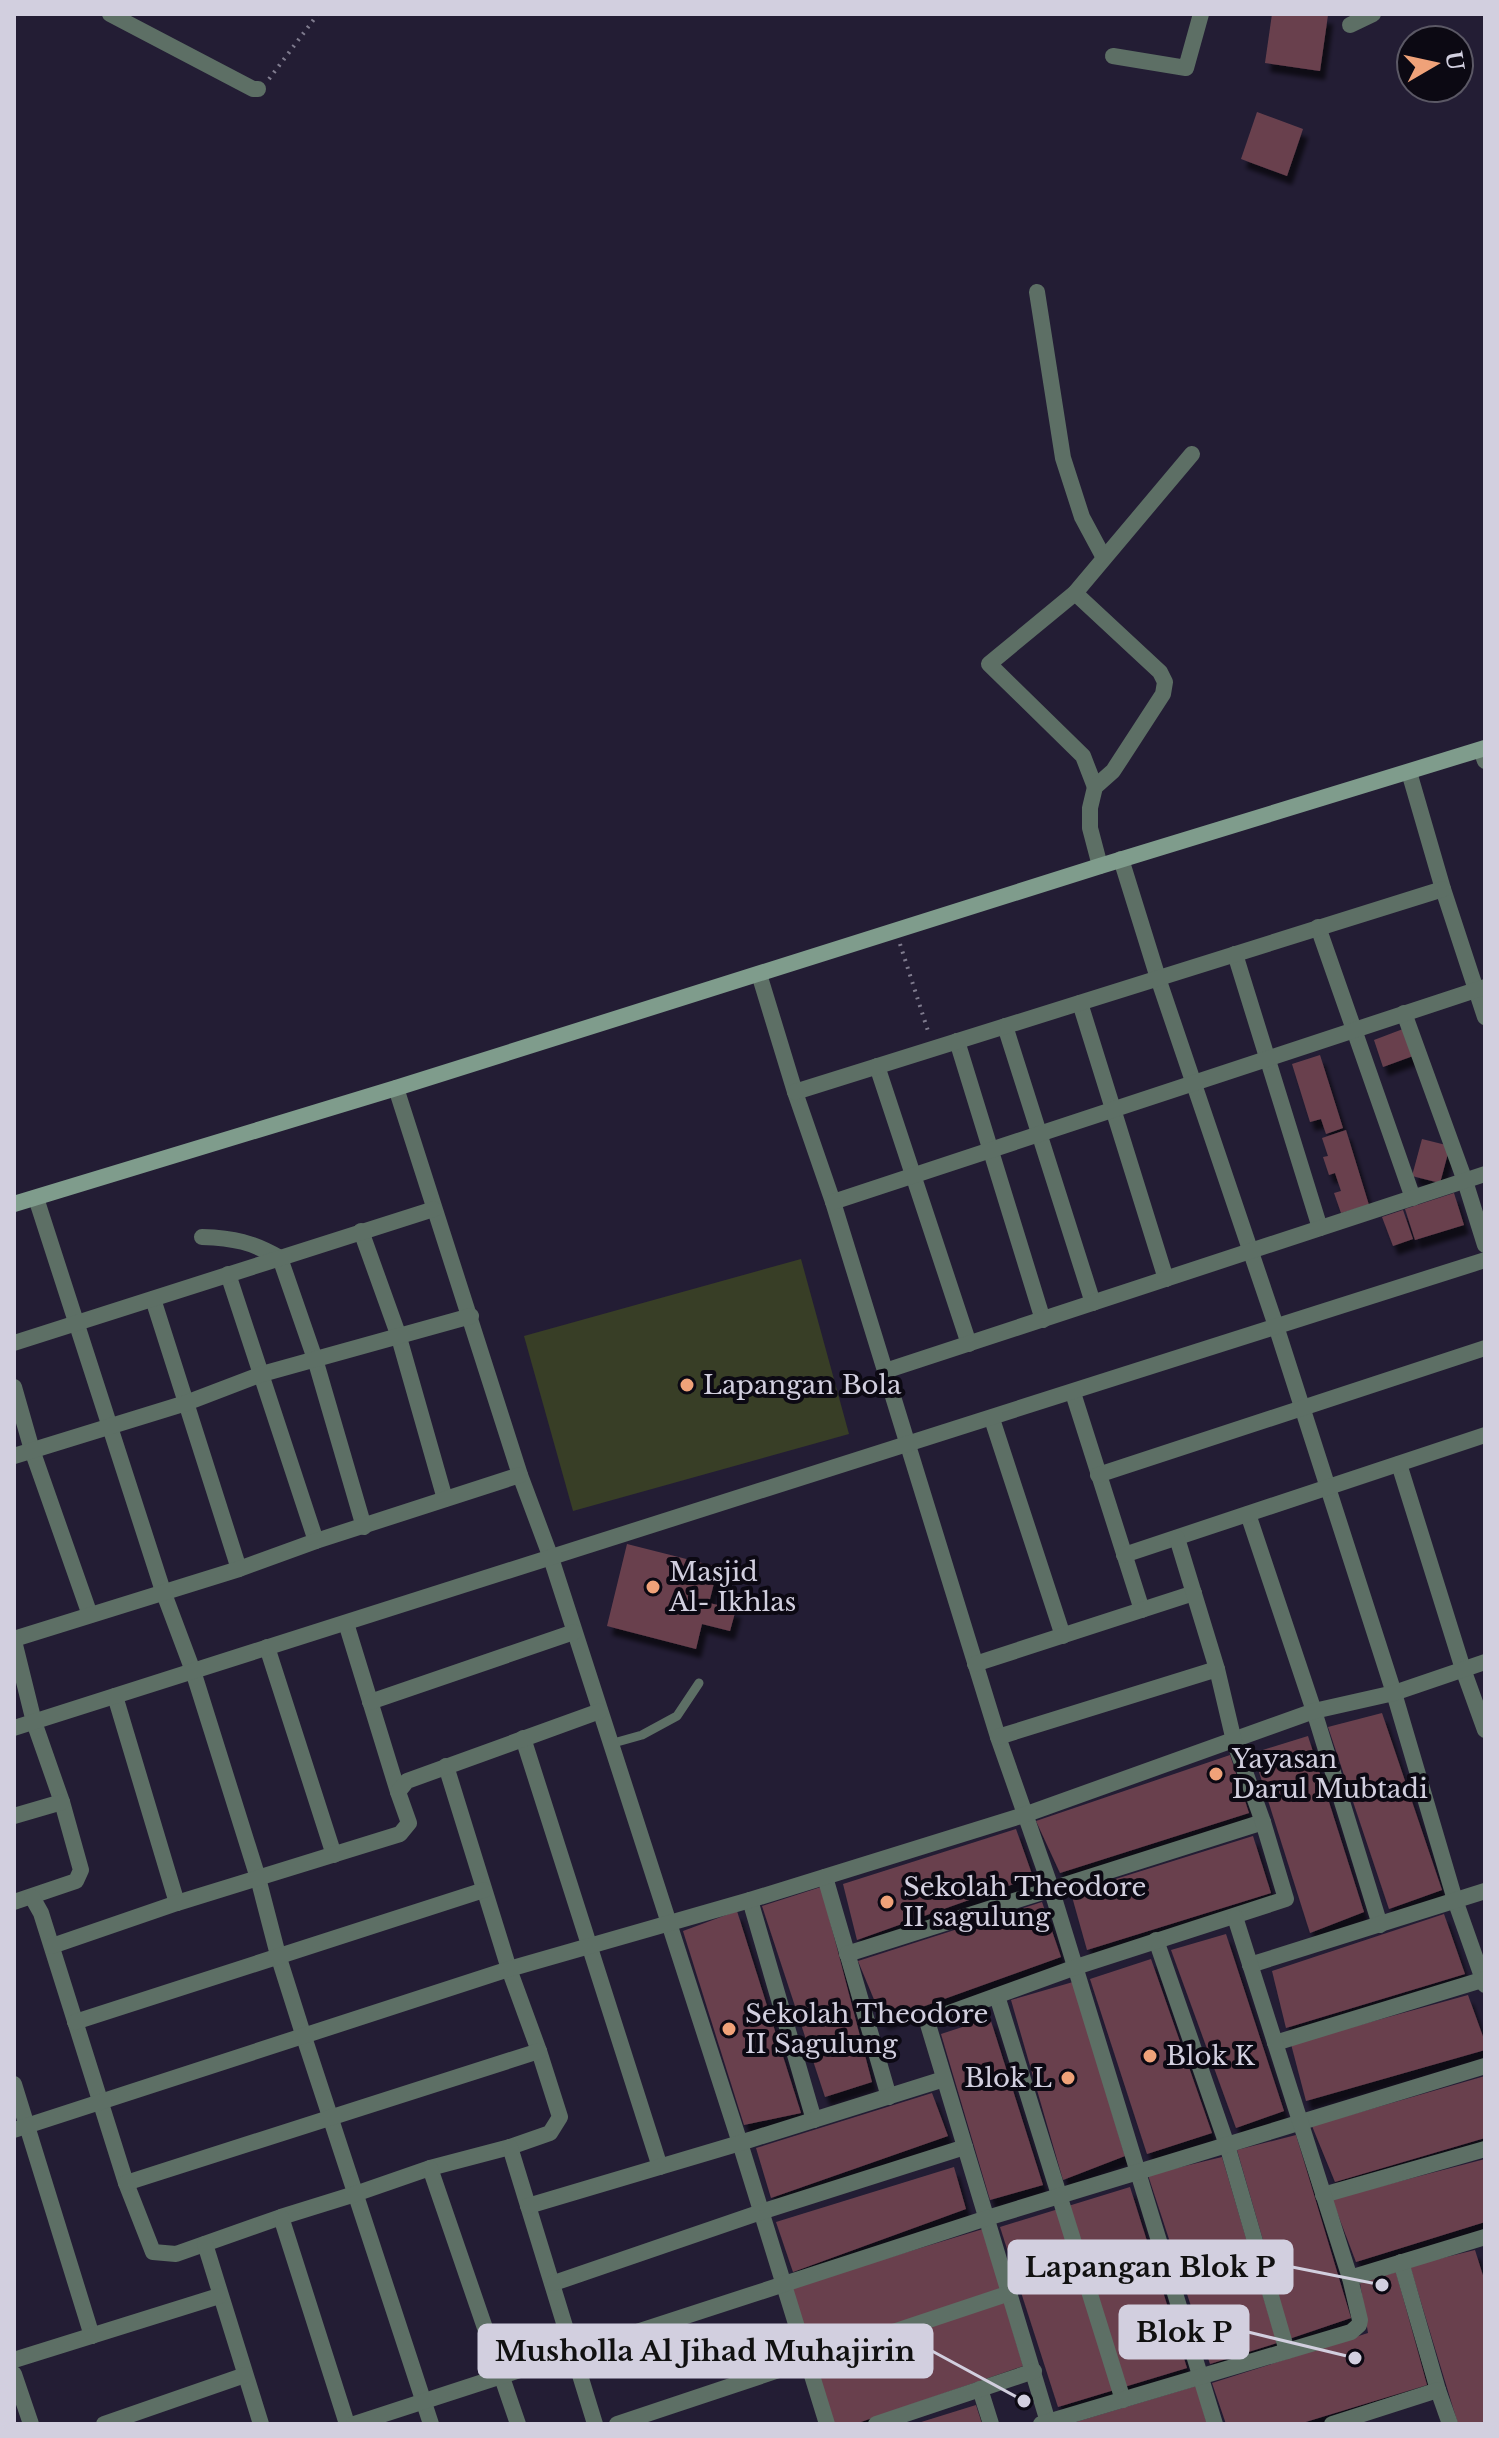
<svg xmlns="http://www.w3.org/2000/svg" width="1499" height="2438" font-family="'Libre Baskerville',serif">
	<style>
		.green { fill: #383e26 }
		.building { fill: #69414e; filter: url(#shadow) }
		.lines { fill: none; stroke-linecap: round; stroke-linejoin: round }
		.path { stroke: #7f7b8e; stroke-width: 4; stroke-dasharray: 2 6; stroke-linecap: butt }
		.lane { stroke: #5d6f65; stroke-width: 9 }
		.street { stroke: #5d6f65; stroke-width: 16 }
		.secondary { stroke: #7f9c8c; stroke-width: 16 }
		.poi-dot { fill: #f0a279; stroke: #0c0913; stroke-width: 3 }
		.labels { text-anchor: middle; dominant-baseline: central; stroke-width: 8; stroke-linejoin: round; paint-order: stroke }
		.poi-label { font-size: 26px; fill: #d2cfdf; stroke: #0c0913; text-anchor: start }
		.leader { fill: none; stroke: #d2cfdf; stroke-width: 3 }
		.callout-dot { fill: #d2cfdf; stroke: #0c0913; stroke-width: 3 }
		.callout { fill: #d2cfdf; stroke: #d2cfdf; stroke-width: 3 }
		.callout-label { font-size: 28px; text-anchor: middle; font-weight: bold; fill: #111 }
	</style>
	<defs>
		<filter id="shadow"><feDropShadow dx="5" dy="9" stdDeviation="2" flood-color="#0009"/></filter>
	</defs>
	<rect width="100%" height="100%" fill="#231d34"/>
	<polygon class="green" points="801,1259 849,1434 573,1511 524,1336"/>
	<g class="building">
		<polygon points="1272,14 1328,15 1320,71 1265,63"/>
		<polygon points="1257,112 1303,129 1287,176 1241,159"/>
		<polygon points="1403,1029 1413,1056 1383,1067 1374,1040"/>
		<polygon points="1320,1055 1343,1128 1326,1134 1321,1119 1310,1122 1292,1064"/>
		<polygon points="1346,1130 1369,1205 1341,1213 1334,1193 1341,1191 1335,1173 1329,1175 1323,1157 1328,1156 1322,1138"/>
		<polygon points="1422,1139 1450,1146 1440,1183 1412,1176"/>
		<polygon points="1454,1193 1464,1225 1415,1240 1405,1209"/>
		<polygon points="1403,1210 1413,1239 1393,1246 1382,1217"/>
		<polygon points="627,1544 718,1567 709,1603 736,1609 730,1631 702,1624 696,1649 607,1626"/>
		<polygon points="1382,1713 1442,1890 1389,1909 1328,1727"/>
		<polygon points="1308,1736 1364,1912 1310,1933 1253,1753"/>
		<polygon points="1230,1755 1249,1813 1060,1873 1036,1821"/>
		<polygon points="1016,1829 1033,1877 857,1940 843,1884"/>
		<polygon points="1253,1836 1271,1893 1087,1950 1071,1893"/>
		<polygon points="821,1887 872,2082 825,2097 762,1906"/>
		<polygon points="1042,1902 1061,1957 883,2021 858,1961"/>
		<polygon points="737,1911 801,2113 744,2125 683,1931"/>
		<polygon points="1444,1914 1465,1974 1286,2028 1272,1971"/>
		<polygon points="1226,1934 1284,2111 1236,2128 1171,1950"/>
		<polygon points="1151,1959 1212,2133 1147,2154 1090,1979"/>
		<polygon points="1073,1982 1125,2156 1063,2180 1011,2000"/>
		<polygon points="1468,1995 1485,2042 1485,2050 1306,2101 1291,2044"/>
		<polygon points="990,2018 1043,2185 990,2200 941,2034"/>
		<polygon points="1485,2076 1485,2138 1335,2182 1312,2126"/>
		<polygon points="932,2093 948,2136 771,2198 756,2148"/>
		<polygon points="1296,2135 1351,2318 1289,2339 1265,2247 1237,2150"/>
		<polygon points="1222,2157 1277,2343 1210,2364 1148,2175"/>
		<polygon points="1485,2159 1485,2222 1356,2262 1332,2199"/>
		<polygon points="954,2167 966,2209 793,2272 776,2222"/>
		<polygon points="1130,2187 1187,2368 1058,2407 1000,2227"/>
		<polygon points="983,2229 1023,2366 855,2424 834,2424 792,2287"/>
		<polygon points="1475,2250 1485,2282 1485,2424 1458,2424 1410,2266"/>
		<polygon points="1396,2272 1427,2385 1299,2424 1226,2424 1212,2383 1368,2333 1360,2283"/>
		<polygon points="1196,2386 1207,2424 1069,2424"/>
		<polygon points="976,2405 982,2424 918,2424 918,2423"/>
	</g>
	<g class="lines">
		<g class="path">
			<polyline points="269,79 318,14"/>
			<polyline points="900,944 928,1031"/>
		</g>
		<polyline class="lane" points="610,1744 642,1735 677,1716 699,1683"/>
		<g class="street">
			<polyline points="110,14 253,89 258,89"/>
			<polyline points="1350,25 1373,14"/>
			<polyline points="1113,56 1186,68 1201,14"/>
			<polyline points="1037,292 1063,458 1082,517 1104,558"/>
			<polyline points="1075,593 989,664 1083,756 1095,787"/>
			<polyline points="1481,750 1485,761"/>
			<polyline points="1409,772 1443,889 1485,1017"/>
			<polyline points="1121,859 1158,978 1276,1326 1394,1693 1455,1900 1485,1985"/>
			<polyline points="1100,866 1090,828 1090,808 1095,787 1113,771 1163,694 1165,682 1160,672 1075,593 1192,454"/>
			<polyline points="1318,927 1413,1198"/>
			<polyline points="1235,954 1320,1228"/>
			<polyline points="759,974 795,1092 833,1202 998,1737 1051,1888 1215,2424"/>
			<polyline points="1080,1003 1166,1279"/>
			<polyline points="1404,1013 1465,1181 1485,1245"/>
			<polyline points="1005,1026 1093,1303"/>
			<polyline points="957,1041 1043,1320"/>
			<polyline points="877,1066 969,1344"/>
			<polyline points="396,1088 520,1475 551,1558 740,2143 827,2424"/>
			<polyline points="795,1092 1443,889"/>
			<polyline points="36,1198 163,1591 193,1671 258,1878 278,1955 303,2034 431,2424"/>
			<polyline points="833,1202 1485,987"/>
			<polyline points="361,1231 398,1334 445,1499"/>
			<path d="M202 1237C234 1238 252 1242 280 1258L315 1359 364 1527"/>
			<polyline points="228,1274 316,1541"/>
			<polyline points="153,1299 239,1569"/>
			<polyline points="14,1343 434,1209"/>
			<polyline points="885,1371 1485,1174"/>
			<polyline points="14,1387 32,1450 90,1615"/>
			<polyline points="1073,1393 1142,1610"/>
			<polyline points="992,1419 1063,1636"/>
			<polyline points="14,1456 186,1403 262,1374 471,1316"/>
			<polyline points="1399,1464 1463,1669 1485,1730"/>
			<polyline points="1098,1475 1485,1348"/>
			<polyline points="1248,1514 1314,1711 1380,1925"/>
			<polyline points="1124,1555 1485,1435"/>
			<polyline points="346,1623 398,1792"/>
			<polyline points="14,1639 239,1569 316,1541 520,1475"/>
			<polyline points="14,1641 34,1722 62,1802 81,1870 76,1881 14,1902"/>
			<polyline points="267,1647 334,1855"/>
			<polyline points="975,1664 1194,1593"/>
			<polyline points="115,1696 177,1903"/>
			<polyline points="370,1702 574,1632"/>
			<polyline points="14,1728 1485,1260"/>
			<polyline points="998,1737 1217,1669"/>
			<polyline points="523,1738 660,2167"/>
			<polyline points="14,1816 62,1802"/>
			<polyline points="825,1877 889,2097"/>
			<polyline points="32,1897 41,1913 126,2183 153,2252 176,2254 281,2217 355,2194 430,2168 510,2147 550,2133 560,2117 539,2051 509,1969 446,1766"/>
			<polyline points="750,1900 814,2120"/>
			<polyline points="1156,1940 1227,2145 1287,2351"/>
			<polyline points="52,1946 177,1903 400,1834 409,1823 398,1792 407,1781 600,1711"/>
			<polyline points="847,1954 1263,1822"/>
			<polyline points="1250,1965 1485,1891"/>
			<polyline points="997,1996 1123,2400"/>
			<polyline points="75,2022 484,1890"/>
			<polyline points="1275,2043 1485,1979"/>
			<polyline points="14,2084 92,2336"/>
			<polyline points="14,2130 509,1969 750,1900 1024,1815 1314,1711 1394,1693 1485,1662"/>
			<polyline points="510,2147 595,2424"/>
			<polyline points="430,2168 518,2424"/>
			<polyline points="126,2183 539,2051"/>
			<polyline points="1323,2195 1485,2149"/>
			<polyline points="528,2206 740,2143 944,2079"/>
			<polyline points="281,2217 347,2424"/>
			<polyline points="205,2244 261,2424"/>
			<polyline points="1401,2262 1438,2390 1450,2424"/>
			<polyline points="1350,2278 1485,2237"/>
			<polyline points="554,2283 761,2212 965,2147"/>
			<polyline points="14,2360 219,2296"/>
			<polyline points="14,2374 31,2424"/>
			<polyline points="980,2389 991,2424"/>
			<polyline points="1048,2422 927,2021 1076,1967 1286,1899 1263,1822 1234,1741 1217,1669 1177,1538"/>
			<polyline points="104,2424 245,2375"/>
			<polyline points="354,2424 987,2218 1485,2066"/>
			<polyline points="617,2424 1010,2293"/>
			<polyline points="876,2424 1034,2371"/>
			<polyline points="1041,2424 1351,2332 1359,2325 1360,2320 1350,2278 1235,1917"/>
			<polyline points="1332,2424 1438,2390"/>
		</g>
		<polyline class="secondary" points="14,1204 396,1088 1100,866 1485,748"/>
	</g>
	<g class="poi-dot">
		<circle cx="687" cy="1385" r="8"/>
		<circle cx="653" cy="1587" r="8"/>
		<circle cx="1216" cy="1774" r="8"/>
		<circle cx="887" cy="1902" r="8"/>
		<circle cx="729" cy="2029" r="8"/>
		<circle cx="1150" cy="2056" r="8"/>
		<circle cx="1068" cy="2078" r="8"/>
	</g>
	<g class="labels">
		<g class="poi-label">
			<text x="703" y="1385">Lapangan Bola</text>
			<text x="669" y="1572">Masjid<tspan x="669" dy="30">Al- Ikhlas</tspan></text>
			<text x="1232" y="1759">Yayasan<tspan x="1232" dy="30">Darul Mubtadi</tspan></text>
			<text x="903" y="1887">Sekolah Theodore<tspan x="903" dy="30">II sagulung</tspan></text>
			<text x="745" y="2014">Sekolah Theodore<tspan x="745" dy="30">II Sagulung</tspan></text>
			<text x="1166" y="2056">Blok K</text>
			<text x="1052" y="2078" text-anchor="end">Blok L</text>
		</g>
	</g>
	<path class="leader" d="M1382 2285L1292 2267M1355 2358L1248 2332M1024 2401L932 2351"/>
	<g class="callout-dot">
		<circle cx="1382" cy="2285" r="8"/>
		<circle cx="1355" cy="2358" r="8"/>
		<circle cx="1024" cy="2401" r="8"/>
	</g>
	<g class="callout">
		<rect x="1009" y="2241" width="283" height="52" rx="8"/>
		<rect x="1120" y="2306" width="128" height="52" rx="8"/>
		<rect x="479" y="2325" width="453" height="52" rx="8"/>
	</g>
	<g class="callout-label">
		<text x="1150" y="2277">Lapangan Blok P</text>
		<text x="1184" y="2342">Blok P</text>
		<text x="705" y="2361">Musholla Al Jihad Muhajirin</text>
	</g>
	<rect width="1499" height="2438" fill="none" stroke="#d2cfdf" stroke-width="32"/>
	<g transform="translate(1435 64) rotate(81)"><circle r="38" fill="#0c0913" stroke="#5b5865" stroke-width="2"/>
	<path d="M0-6L14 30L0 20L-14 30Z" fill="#f0a279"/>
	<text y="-12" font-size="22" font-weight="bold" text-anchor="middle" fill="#d2cfdf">U</text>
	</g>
</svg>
